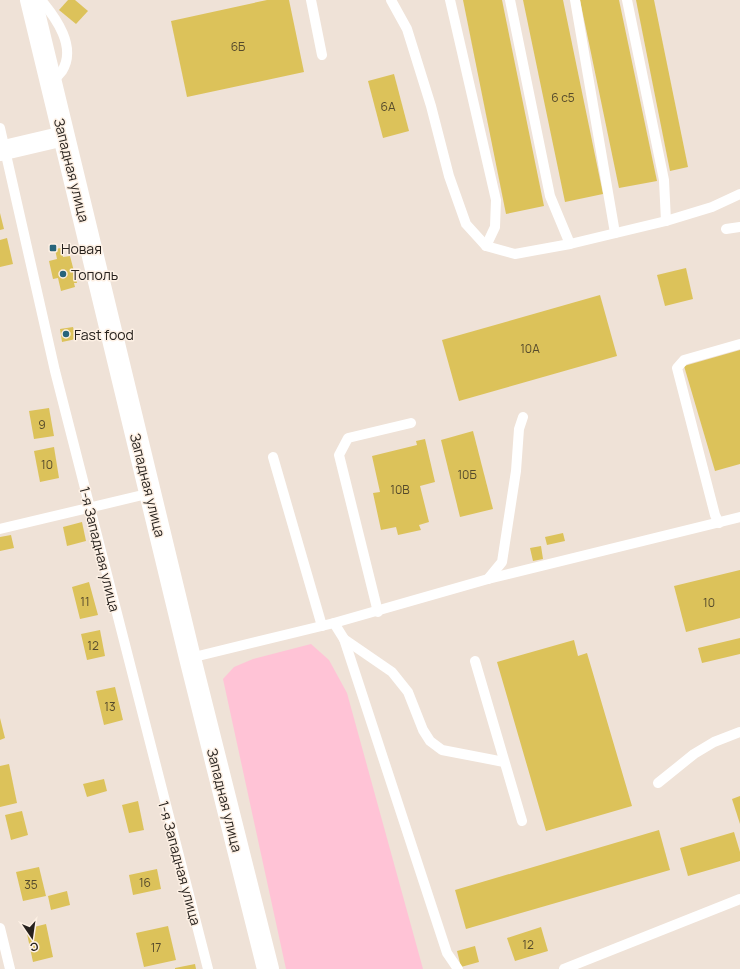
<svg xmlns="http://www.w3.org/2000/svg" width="740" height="969" font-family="Manrope,sans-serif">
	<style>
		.green { fill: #ffc3d6 }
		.building { fill: #dcc25a }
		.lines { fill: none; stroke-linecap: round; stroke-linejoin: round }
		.service { stroke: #fff; stroke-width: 10 }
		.minor { stroke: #fff; stroke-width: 20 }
		.primary { stroke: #fff; stroke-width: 22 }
		.poi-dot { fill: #27647b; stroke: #fdf0e4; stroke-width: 1.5 }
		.labels { text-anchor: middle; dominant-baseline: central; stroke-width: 3; stroke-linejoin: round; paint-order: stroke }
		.number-label { font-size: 12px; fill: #54492c }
		.street-label { font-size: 14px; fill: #26211d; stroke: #fdf0e4 }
		.poi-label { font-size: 14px; fill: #26211d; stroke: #fdf0e4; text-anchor: start }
	</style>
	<rect width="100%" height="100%" fill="#efe2d7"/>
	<polygon class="green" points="311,644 329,660 347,693 423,969 286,969 223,679 234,667 253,659"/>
	<g class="building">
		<polygon points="68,0 75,0 88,11 76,24 59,10"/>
		<polygon points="267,0 289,0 304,72 187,97 171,21"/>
		<polygon points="463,0 502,0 544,206 506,214"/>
		<polygon points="523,0 563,0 603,194 565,202"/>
		<polygon points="580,0 619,0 657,181 619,188"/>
		<polygon points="636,0 654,0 688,167 670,171"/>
		<polygon points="394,74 409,131 383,138 368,81"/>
		<polygon points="0,213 4,229 0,230"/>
		<polygon points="7,238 13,264 0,267 0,240"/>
		<polygon points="61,248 63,257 70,256 77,283 74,283 75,287 61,291 58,278 53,279 49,261 57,259 55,249"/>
		<polygon points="686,268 693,299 665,306 657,275"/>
		<polygon points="600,295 617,356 459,401 442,340"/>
		<polygon points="73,327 76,339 62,342 60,329"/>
		<polygon points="740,350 740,464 715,471 684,366"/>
		<polygon points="49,408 54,436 34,439 29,411"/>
		<polygon points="473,431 493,509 460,517 441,440"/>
		<polygon points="425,439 435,482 420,486 429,522 419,525 421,530 398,535 396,527 381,530 373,493 380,492 372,456 417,445 416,441"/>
		<polygon points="54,447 59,478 40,482 34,451"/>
		<polygon points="82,522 86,541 67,546 63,527"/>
		<polygon points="563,533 565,541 547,545 545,537"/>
		<polygon points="11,535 14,548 0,551 0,537"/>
		<polygon points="541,546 543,559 533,561 530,548"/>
		<polygon points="740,570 740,618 686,632 674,586"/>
		<polygon points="89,582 98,615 80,619 72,587"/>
		<polygon points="100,630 105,656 87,660 81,634"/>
		<polygon points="740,638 740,654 702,663 698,648"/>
		<polygon points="574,640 578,656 587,653 632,806 546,831 497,662"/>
		<polygon points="115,687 123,720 104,725 96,691"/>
		<polygon points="0,718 5,738 0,740"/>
		<polygon points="9,764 17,803 0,807 0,766"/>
		<polygon points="104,779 107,791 87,797 83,784"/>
		<polygon points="740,796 740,824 732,799"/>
		<polygon points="138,801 144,830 129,833 122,805"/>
		<polygon points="22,811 28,835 11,840 5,815"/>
		<polygon points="659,830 670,870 466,929 455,890"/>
		<polygon points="734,832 740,852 740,861 688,876 680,848"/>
		<polygon points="39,867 46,896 23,901 16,872"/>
		<polygon points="157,869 161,889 133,895 129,875"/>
		<polygon points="67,891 70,905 51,910 48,896"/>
		<polygon points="46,924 53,957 33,962 26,929"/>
		<polygon points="168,926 176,960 144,967 136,933"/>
		<polygon points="541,927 548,951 515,961 507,938"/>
		<polygon points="475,946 479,962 461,967 457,951"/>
		<polygon points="195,964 196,969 175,969 175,968"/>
	</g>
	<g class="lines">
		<g class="service">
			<path d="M41 0C56 18 77 47 62 71 59 75 55 79 51 83"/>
			<polyline points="311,0 322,55"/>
			<polyline points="391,0 407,29 431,106 449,176 466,224 486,246 515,254 570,244 666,221 712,207 740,194"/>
			<polyline points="450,0 496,200 495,227 486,246"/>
			<polyline points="510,0 550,196 570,244"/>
			<polyline points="575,0 615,233"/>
			<polyline points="627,0 664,180 666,221"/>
			<polyline points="0,128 55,371 208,969"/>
			<polyline points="726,229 740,227"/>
			<polyline points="273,457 322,626"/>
			<polyline points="719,523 715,515 677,368 684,360 740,344"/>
			<polyline points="0,529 151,493"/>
			<polyline points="488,579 502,562 516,471 519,429 523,417"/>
			<polyline points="378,612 339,455 348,438 411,423"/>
			<polyline points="334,623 344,639 392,672 408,692 423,730 430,741 442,750 504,762"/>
			<polyline points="344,639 447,953 458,969"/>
			<polyline points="190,658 334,623 488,579 740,517"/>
			<polyline points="475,661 522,821"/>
			<polyline points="658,783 694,754 714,742 740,732"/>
			<polyline points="0,928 10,969"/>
			<polyline points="564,969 740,899"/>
		</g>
		<polyline class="minor" points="0,151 64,136"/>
		<polyline class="primary" points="31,0 190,658 268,969"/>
	</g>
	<g class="poi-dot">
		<rect x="49" y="244" width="8" height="8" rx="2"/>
		<circle cx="63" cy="274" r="4"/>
		<circle cx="66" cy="334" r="4"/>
	</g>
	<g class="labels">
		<g class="number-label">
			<text x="238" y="46">6Б</text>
			<text x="563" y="97">6 с5</text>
			<text x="388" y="106">6А</text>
			<text x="530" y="348">10А</text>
			<text x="42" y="424">9</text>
			<text x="47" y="464">10</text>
			<text x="467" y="474">10Б</text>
			<text x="400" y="489">10В</text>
			<text x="85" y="601">11</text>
			<text x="709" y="602">10</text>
			<text x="93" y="645">12</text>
			<text x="110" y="706">13</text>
			<text x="145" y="882">16</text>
			<text x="31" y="884">35</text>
			<text x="528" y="944">12</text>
			<text x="156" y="947">17</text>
		</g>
		<g class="street-label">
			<text transform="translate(72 170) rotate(76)">Западная улица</text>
			<text transform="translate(148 485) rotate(76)">Западная улица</text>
			<text transform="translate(100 549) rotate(76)">1-я Западная улица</text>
			<text transform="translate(225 800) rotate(76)">Западная улица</text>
			<text transform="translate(180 863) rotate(75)">1-я Западная улица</text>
		</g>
		<g class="poi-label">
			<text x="61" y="248">Новая</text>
			<text x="71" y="274">Тополь</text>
			<text x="74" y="334">Fast food</text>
		</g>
	</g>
	<g transform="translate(32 937) rotate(167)" stroke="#fdf0e4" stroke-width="3" paint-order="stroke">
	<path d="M0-3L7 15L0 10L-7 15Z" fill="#26211d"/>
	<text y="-6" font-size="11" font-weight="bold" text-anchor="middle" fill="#26211d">С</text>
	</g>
</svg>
